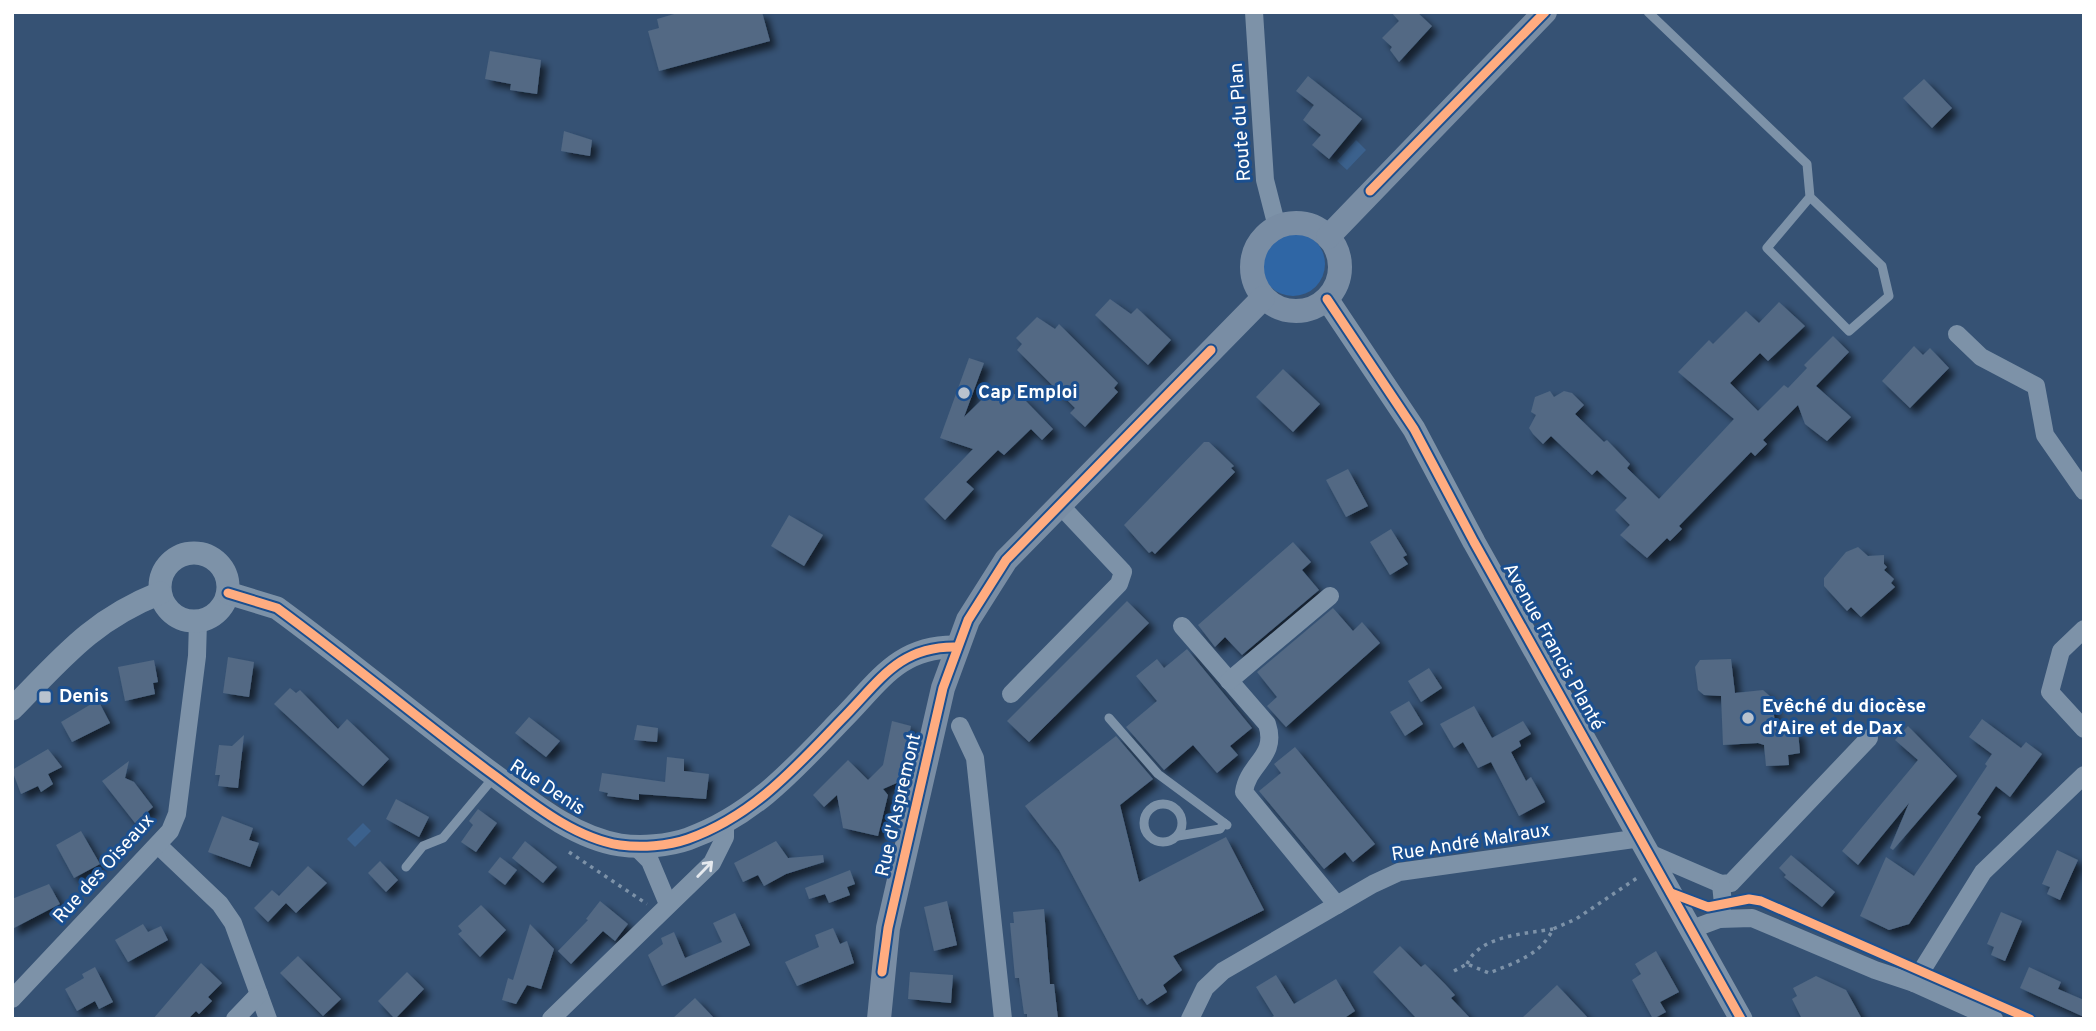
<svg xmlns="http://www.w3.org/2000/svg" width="2096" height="1031" font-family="Overpass,sans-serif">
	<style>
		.green { fill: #2f66a5 }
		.water { fill: #3b618d }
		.building { fill: #526984; filter: url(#shadow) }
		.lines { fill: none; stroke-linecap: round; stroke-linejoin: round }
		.path { stroke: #7d92a8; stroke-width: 3.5; stroke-dasharray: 3.5 5; stroke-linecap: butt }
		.service { stroke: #7d92a8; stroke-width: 9 }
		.minor { stroke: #7d92a8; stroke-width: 18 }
		.tertiary { stroke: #7d92a8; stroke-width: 23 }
		.secondary { stroke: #798da4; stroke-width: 24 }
		.cycleway-casing { stroke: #1b4f8f; stroke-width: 13 }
		.cycleway { stroke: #ffac80; stroke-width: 9 }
		.oneway { stroke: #e5e9ee }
		.poi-dot { fill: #b9c2ce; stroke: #1b4f8f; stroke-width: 2.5 }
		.labels { text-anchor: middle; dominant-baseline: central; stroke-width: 6; stroke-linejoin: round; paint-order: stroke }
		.street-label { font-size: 19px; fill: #fff; stroke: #1b4f8f }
		.poi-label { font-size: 19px; font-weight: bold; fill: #fff; stroke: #1b4f8f; text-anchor: start }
	</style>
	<defs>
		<filter id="shadow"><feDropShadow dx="6" dy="6" stdDeviation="3.5" flood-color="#0009"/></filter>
	</defs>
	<rect width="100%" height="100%" fill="#365274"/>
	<circle class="green" cx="1293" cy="264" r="32"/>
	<g class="water">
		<polygon points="1356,140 1366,150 1347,170 1337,161"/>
		<polygon points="363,823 371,831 355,847 347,839"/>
	</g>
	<g class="building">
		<polygon points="681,12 762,12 770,41 659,71 648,31 659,28 657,19"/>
		<polygon points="1391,12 1417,12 1432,26 1399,62 1390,50 1392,47 1382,38 1399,21"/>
		<polygon points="490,51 541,60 537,94 510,90 511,84 485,79"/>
		<polygon points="1308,76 1362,119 1329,159 1312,145 1321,135 1303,120 1314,105 1296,91"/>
		<polygon points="1924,79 1952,108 1932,128 1903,98"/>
		<polygon points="564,131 592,140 590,156 561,151"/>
		<polygon points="1110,299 1131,314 1137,308 1171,340 1148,365 1095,315"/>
		<polygon points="1779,302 1805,326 1768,361 1760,353 1730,383 1758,411 1784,385 1788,388 1807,368 1804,365 1833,336 1849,352 1816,386 1851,417 1827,441 1805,424 1798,405 1763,440 1767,444 1755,456 1751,452 1679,526 1682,529 1670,541 1667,538 1647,558 1620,535 1630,525 1615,510 1627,498 1597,470 1592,475 1551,436 1543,444 1533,434 1529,428 1536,415 1531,412 1535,397 1550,391 1554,397 1564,391 1572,393 1584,405 1575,414 1604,442 1607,440 1630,464 1627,468 1659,499 1734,419 1678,372 1709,340 1713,344 1746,311 1759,323"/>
		<polygon points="1037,317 1055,329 1059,324 1118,383 1114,388 1118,392 1085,427 1070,413 1075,408 1017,350 1022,344 1016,338"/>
		<polygon points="1914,346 1923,355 1930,348 1949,368 1910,408 1882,381"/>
		<polygon points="969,358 984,363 964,417 997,385 1024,399 1053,429 1042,440 1031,429 1004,455 998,450 966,482 974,489 945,520 924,499 973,449 940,438"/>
		<polygon points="1283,369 1320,404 1293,432 1256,397"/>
		<polygon points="1204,442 1209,442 1234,466 1231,468 1235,472 1155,554 1152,551 1149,553 1124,525"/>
		<polygon points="1348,469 1368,506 1346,517 1326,480"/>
		<polygon points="789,515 823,535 804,566 771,546"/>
		<polygon points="1391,529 1407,555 1403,557 1408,564 1390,575 1370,542"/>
		<polygon points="1293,542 1311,562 1302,570 1319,590 1242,655 1225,637 1215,647 1198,625"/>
		<polygon points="1858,547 1868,556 1884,555 1884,564 1887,567 1884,570 1894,579 1891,583 1895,587 1861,617 1851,607 1847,611 1824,586 1824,578 1846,552"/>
		<polygon points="1127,601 1149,623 1029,742 1007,721"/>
		<polygon points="1333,608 1353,631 1362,622 1380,643 1286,727 1267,706 1277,697 1257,672"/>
		<polygon points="1187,649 1252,728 1230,746 1238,755 1217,773 1193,745 1164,770 1126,727 1157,701 1136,676 1157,659 1164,668"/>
		<polygon points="228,657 254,662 249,697 223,693"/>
		<polygon points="1731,659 1735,693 1763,690 1772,698 1776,732 1798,731 1800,753 1788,755 1789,765 1766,766 1764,745 1758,743 1723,745 1721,696 1704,695 1698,690 1695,667 1700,660"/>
		<polygon points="154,660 158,682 153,683 155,694 125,701 118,667"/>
		<polygon points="1429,668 1442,688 1421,702 1408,681"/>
		<polygon points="290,688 296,693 300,690 338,729 347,719 389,759 363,786 274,704"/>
		<polygon points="98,700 110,723 72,742 61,722"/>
		<polygon points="1409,701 1423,724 1405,736 1390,712"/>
		<polygon points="1474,706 1492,738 1523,721 1531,734 1519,741 1521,746 1511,752 1526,781 1531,777 1545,802 1519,816 1491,762 1478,768 1463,742 1454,748 1440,724"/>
		<polygon points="529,717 560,741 546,757 515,733"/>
		<polygon points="1982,719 2021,748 2026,742 2042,754 2010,797 1996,786 1977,814 1981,817 1909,924 1889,930 1860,916 1886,857 1914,876 1987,766 1985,764 1992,754 1969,737"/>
		<polygon points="892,721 911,726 899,782 883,789 888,795 878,836 843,828 837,795 824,807 813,795 848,760 868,780 883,765"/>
		<polygon points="637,725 658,728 657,742 634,740"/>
		<polygon points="1908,726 1957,776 1893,850 1890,848 1909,803 1858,865 1842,851 1918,760 1895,740"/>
		<polygon points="244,735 238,788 218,786 220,775 215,775 219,745 232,746"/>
		<polygon points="1116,736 1153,779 1120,805 1139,882 1226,837 1264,910 1173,956 1182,970 1163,985 1167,992 1147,1005 1142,998 1139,1000 1059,850 1025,806"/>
		<polygon points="1295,747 1375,844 1353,862 1345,852 1324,869 1259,791 1281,773 1274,764"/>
		<polygon points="48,749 62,767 48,774 53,784 41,792 38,786 21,794 12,770"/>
		<polygon points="667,757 684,759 684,771 709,774 706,799 639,794 639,800 607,796 608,793 599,791 602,773 665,782"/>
		<polygon points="129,761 125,778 134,782 153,807 135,823 102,781"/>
		<polygon points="396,799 429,817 419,837 386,819"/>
		<polygon points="478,809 497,823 476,852 461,842 473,825 469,821"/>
		<polygon points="222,816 253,828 249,840 259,843 250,867 208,852"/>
		<polygon points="81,831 100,864 74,878 56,845"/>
		<polygon points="525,841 557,867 543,883 512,858"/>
		<polygon points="776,841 788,858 823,855 824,862 786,874 764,886 758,875 743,882 734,863"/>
		<polygon points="2057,850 2078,860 2060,900 2047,894 2050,887 2042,884"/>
		<polygon points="1791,855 1835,892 1822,907 1784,877 1786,875 1779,868"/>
		<polygon points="500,857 517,870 505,885 488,872"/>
		<polygon points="380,861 398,880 386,892 368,873"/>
		<polygon points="308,866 327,883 296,913 286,903 268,922 254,908 272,890 279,896"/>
		<polygon points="850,870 855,884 847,887 850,895 829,903 825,894 809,899 805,888"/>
		<polygon points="49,884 60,904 12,929 12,899"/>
		<polygon points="600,901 628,924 615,941 603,931 571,964 558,951 588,920 586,919"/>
		<polygon points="947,901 957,945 934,951 924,907"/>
		<polygon points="481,905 506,930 480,957 458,934 462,931 458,926"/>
		<polygon points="1044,909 1050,984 1054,984 1058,1019 1027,1019 1027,1014 1024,1014 1019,978 1015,978 1010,923 1014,923 1013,912"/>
		<polygon points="2001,912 2022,921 2005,961 1991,955 1994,947 1987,944"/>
		<polygon points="735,913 750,945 662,986 648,955 663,944 661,938 674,932 685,958 722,942 713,923"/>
		<polygon points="143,924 148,932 161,926 168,940 128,962 115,940"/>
		<polygon points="530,924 554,949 541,989 527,985 516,1004 502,1000 508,978 513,980"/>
		<polygon points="833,928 840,944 847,941 854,963 797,986 785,962 819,947 815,935"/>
		<polygon points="1400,946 1421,967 1425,964 1445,984 1455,995 1451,998 1471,1019 1417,1019 1404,1005 1373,972"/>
		<polygon points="1656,951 1679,992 1660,1002 1666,1012 1653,1019 1632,980 1641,974 1635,964"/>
		<polygon points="298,956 341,999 323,1016 280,973"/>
		<polygon points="201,963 222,983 208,997 212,1001 199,1014 196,1011 188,1019 153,1019"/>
		<polygon points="95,967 113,1002 99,1009 95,1001 77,1011 65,989 84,978 82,974"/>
		<polygon points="2029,967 2061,982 2058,989 2084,1000 2084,1017 2020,988"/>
		<polygon points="407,972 424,989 395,1019 378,1001"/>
		<polygon points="910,972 953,975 951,1003 908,999"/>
		<polygon points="1276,975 1294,1004 1336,979 1355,1011 1343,1019 1269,1019 1274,1016 1256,987"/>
		<polygon points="1816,976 1846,990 1862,1019 1802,1019 1792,999 1797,996 1793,988"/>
		<polygon points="1557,985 1589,1019 1521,1019"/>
		<polygon points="695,998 715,1019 672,1019"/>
	</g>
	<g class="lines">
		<g class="path">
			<polyline points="569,852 647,904"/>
			<path d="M1467 964C1480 935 1525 934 1553 929"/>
			<path d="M1454 971 1467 964 1489 973C1514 963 1541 955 1553 929L1576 919 1637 878"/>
		</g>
		<g class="service">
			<polyline points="1648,12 1807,164 1810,197 1882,266 1889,296 1849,331 1767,248 1810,197"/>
			<polyline points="1109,718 1158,774 1227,825"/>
			<circle cx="1163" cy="823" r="19"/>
			<polyline points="1178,836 1220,829 1224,823"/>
			<polyline points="406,867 423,846 443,838 494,777"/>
		</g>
		<g class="minor">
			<polyline points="1254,12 1265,180 1277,227"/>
			<polyline points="1957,334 1981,357 2036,386 2045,435 2084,491"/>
			<path d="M1182 626 1267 724C1278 757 1248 763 1244 792L1337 905"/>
			<polyline points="2084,629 2061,651 2050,692 2084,729"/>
			<polyline points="1229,681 1330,596"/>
			<polyline points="1011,694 1119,584 1123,572 1059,504"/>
			<polyline points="960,726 975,758 1003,1019"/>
			<polyline points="158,845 220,904 233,923 268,1019"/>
			<polyline points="634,845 650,861 668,904"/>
			<polyline points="1649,853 1721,884 1731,883 1869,738"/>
			<polyline points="1719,919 1723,904 1721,884"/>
			<polyline points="1692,929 1719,919 1752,918 1875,970 1914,983 1994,1019"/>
			<polyline points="1914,983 1983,872 2084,775"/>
			<polyline points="12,999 170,831 177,814 197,656 198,621"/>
			<polyline points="235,1019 259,994"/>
			<polyline points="551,1019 712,863 725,837 725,824"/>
			<polyline points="1190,1019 1205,988 1223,971 1373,884 1399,872 1641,838"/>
		</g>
		<g class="tertiary">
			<polyline points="1327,299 1414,429 1474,542 1741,1019"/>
			<circle cx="194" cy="587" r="34"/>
			<path d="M228 593 277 608C348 660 416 717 487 770 526 798 570 837 620 845 641 848 668 846 688 839 753 816 795 768 841 720 879 682 898 646 956 647"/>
			<path d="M12 709C62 658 92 620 160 593"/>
		</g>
		<g class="secondary">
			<circle cx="1296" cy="267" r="44"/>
			<polyline points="1328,237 1545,12"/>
			<polyline points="879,1019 888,928 943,688 968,620 1006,560 1263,298"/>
		</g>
		<g class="cycleway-casing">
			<g id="cycleway">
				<polyline points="1370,191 1545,12"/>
				<polyline points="1327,299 1414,429 1474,542 1741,1019"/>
				<path d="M228 593 277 608C348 660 416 717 487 770 526 798 570 837 620 845 641 848 668 846 688 839 753 816 795 768 841 720 879 682 898 646 956 647"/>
				<polyline points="1671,893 1708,907 1749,899 1761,901 2030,1019"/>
				<polyline points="882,972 888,928 943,688 968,620 1006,560 1211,350"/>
			</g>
		</g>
		<use href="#cycleway" class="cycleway"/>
	</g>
	<defs><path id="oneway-shaft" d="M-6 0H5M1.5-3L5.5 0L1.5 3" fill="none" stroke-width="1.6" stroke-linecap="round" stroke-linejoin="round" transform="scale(1.75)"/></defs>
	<use class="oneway" href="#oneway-shaft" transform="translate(705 869) rotate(-46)"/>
	<g class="poi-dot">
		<circle cx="964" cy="393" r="7"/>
		<rect x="38" y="690" width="14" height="14" rx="3.5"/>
		<circle cx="1748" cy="718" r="7"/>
	</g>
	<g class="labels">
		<g class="street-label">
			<text transform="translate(1241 122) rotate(-94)">Route du Plan</text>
			<text transform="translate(1553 647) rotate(61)">Avenue Francis Planté</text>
			<text transform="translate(547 788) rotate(33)">Rue Denis</text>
			<text transform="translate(899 805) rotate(-77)">Rue d'Aspremont</text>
			<text transform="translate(1471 843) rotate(-9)">Rue André Malraux</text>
			<text transform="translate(104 869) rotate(-48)">Rue des Oiseaux</text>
		</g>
		<g class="poi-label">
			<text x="978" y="393">Cap Emploi</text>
			<text x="59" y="697">Denis</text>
			<text x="1762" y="707">Evêché du diocèse<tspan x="1762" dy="22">d'Aire et de Dax</tspan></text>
		</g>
	</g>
	<rect width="2096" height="1031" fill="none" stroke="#ffffff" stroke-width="28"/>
</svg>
